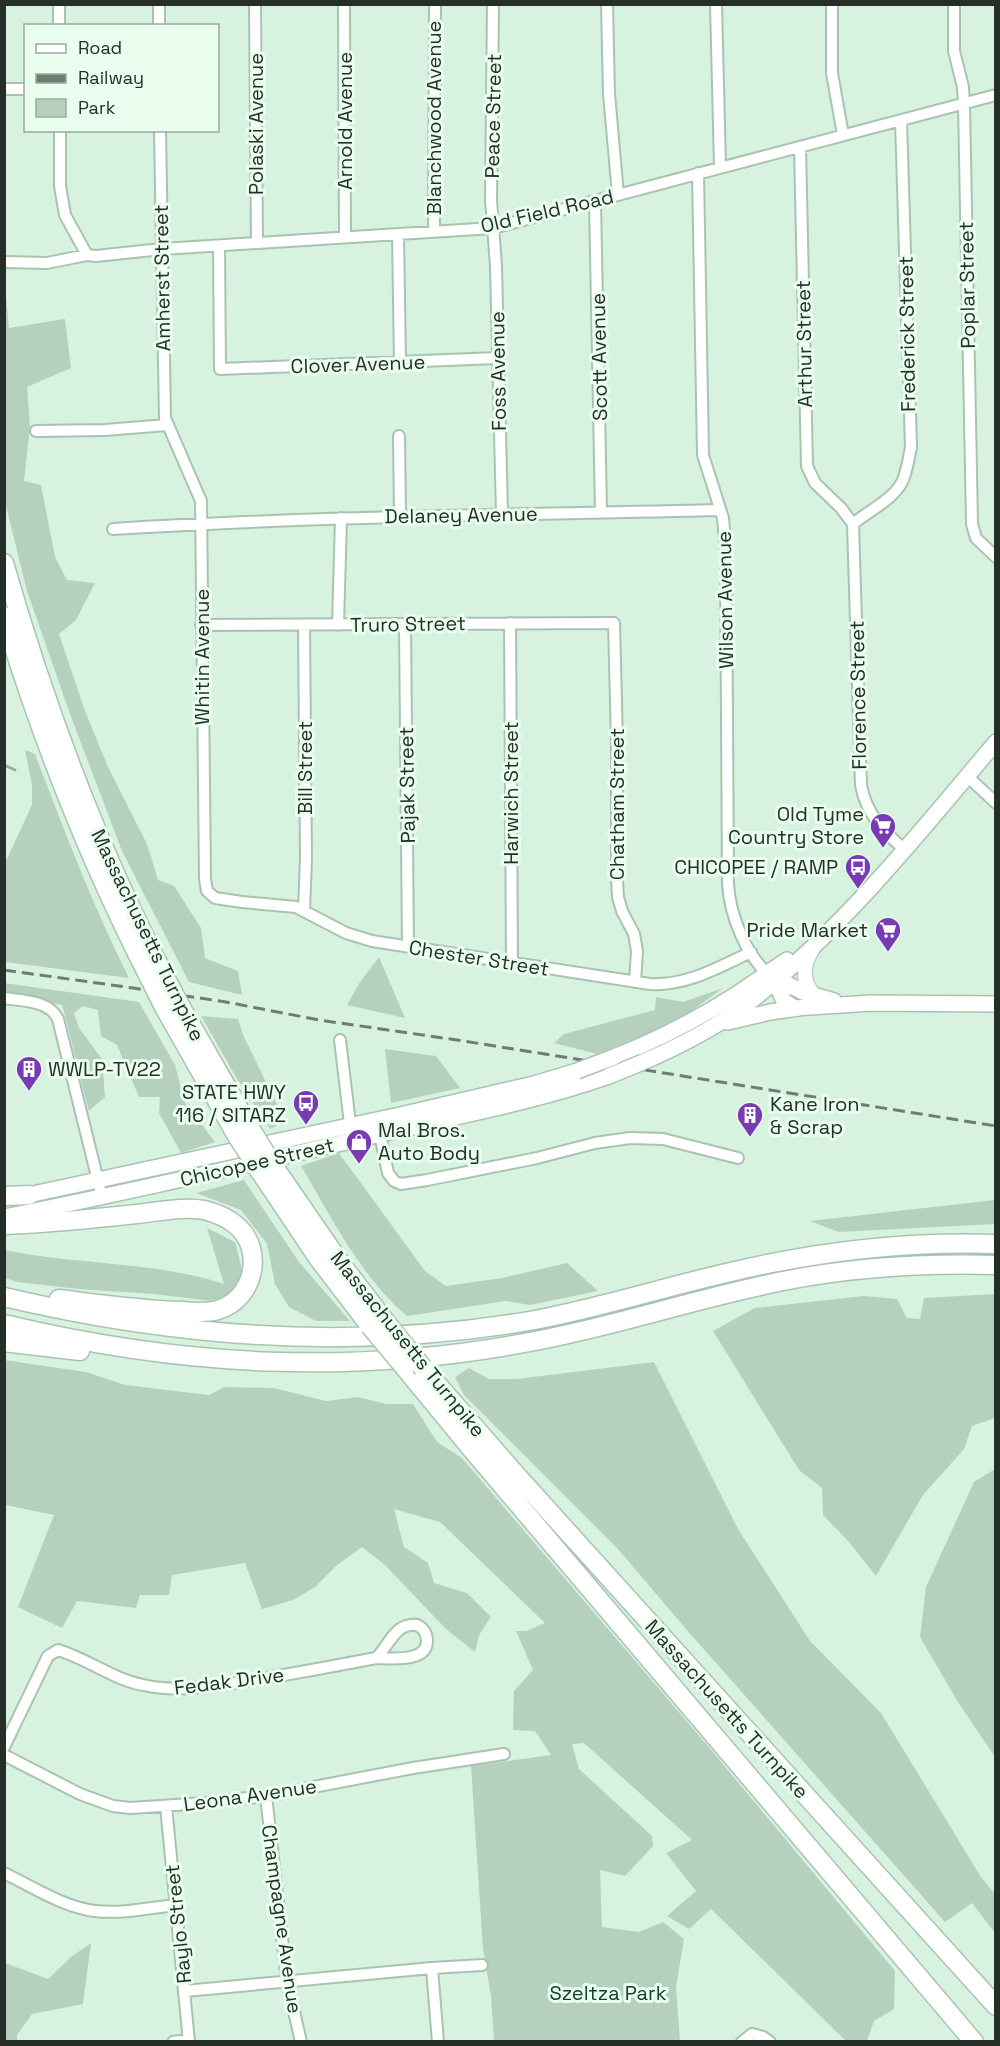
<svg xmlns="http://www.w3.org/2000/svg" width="1000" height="2046" font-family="'Space Grotesk',sans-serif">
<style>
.green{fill:#b6d0be}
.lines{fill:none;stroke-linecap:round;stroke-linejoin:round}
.stream{stroke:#94b19d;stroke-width:3}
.minor-casing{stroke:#aac3b1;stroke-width:14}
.tertiary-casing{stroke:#aac3b1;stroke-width:16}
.secondary-casing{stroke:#aac3b1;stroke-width:18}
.motorway-casing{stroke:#aac3b1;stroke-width:21}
.minor{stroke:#fff;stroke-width:10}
.tertiary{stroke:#fff;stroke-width:14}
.secondary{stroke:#fff;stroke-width:15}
.motorway{stroke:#fff;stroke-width:18}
.rail{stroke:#6c7d71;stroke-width:3;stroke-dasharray:12 6;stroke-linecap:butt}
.secondary-bridge-casing{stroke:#aac3b1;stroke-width:18;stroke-linecap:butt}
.motorway-bridge-casing{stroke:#aac3b1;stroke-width:21;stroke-linecap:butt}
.secondary-bridge{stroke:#fff;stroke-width:15}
.motorway-bridge{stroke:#fff;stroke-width:18}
.labels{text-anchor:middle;stroke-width:6;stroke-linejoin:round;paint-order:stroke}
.street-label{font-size:20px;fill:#252f28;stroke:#e9feef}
.poi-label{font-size:20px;fill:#252f28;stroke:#e9feef;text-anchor:end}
.park-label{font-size:20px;fill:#104227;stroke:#e9feef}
</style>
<rect width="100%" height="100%" fill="#d8f2e0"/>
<path class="green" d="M5,284L9,328L65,319L71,368L27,387L30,427L24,481L41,485L55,557L67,580L95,583L76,620L59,634L85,711L108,767L147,844L158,880L174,886L201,928L205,958L238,971L242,995L189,982L122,851L70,714L27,591L5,502Z
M25,750L35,754C64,830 93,906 129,978L5,962V863L32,805V785Z
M379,957L405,1018L347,1005L360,982Z
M4,983L139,1002L175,1065L185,1103L215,1142L181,1153L159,1113L160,1097H139L117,1045L101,1036L98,1010L83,1006L74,1013L79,1028L102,1059L105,1097L89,1111C79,1076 72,1040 62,1005L5,994Z
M723,988L690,1012L647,1034L597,1054L554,1043L564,1034L655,1010L656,997L683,1002Z
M201,1016L238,1019L243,1035L285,1121L270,1129L236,1077Z
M385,1049L436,1056L460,1088L391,1103Z
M339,1153L425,1271L446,1286L502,1278L567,1263L598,1291L530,1305L506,1301L407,1316C360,1276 332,1218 301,1166Z
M244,1180L299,1262L350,1321H316L289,1307L275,1284L267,1244L241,1210L196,1193Z
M995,1200V1224L839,1232L810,1221Z
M207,1228L235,1242L243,1273L233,1293L212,1301L154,1294L78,1289L17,1282L5,1278L4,1250C77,1265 154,1261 224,1284Z
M995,1294V1418L972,1426L964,1449L923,1495L876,1576L849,1542L823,1515L822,1488L799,1470L713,1331L755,1308L863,1296L897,1299L907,1318L920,1319L924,1298Z
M4,1360L86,1372L125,1385L209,1395L224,1387L274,1388L326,1401L358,1397L386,1404H413L437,1442L462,1458L707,1745L895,1971L894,2009L874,2021L867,2041H846L711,1909L689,1929L667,1916L696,1891L666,1853L692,1840L584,1743L572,1744L579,1769L652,1836L653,1846L625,1876L600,1870L602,1927L639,1932L663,1922L684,1939L676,1987L680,2041H494L491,1996L483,1949L471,1766L551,1755L535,1731L513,1730L514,1691L533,1670L516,1631H526L545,1623L440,1522L394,1509L404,1547L428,1563L434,1583L467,1593L491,1617L479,1635L475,1652L446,1629L385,1565L362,1547L336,1566L315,1587L293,1600L262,1609L245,1563L172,1575L169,1595H140L136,1608L77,1601L62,1628L18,1607L54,1515L5,1505Z
M654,1362L738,1529L810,1641L881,1713L981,1877L995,1894V1933L972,1903L945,1922L686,1629L618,1549L464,1395L455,1377L469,1368L489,1379H517Z
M995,1469V1757L958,1702L920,1637L926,1587L974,1482Z
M91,1943L83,2004L32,2014L17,2035V2041H5V1963L48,1979L71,1957Z"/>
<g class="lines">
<path class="stream" d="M4,765L15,770"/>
<g class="minor-casing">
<path id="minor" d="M59,4V26
M159,4V26
M255,4L257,243
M344,4L345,237
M493,4L491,200L496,266L502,514
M607,4L609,94L618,195
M716,4L720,167
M832,4V73L843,135
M954,4V51L963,87L964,104L972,524L976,538L996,557
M4,89H26
M60,130V186L65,215L87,255
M160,130L165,418L201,501L205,879L207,891L215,898L242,902L296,907L346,933L372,941L650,984C687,986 719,967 751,952
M800,147L807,466L815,483L841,508L853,524
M698,173L703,455L723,518L726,552L728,884C730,916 746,956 771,977
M595,201L601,512
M434,231L435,4
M398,234L400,362
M219,246L220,369L497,358
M4,262L47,263L87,255L96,256L162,249L493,228L996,95
M36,431L105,430L167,425
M399,436L400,516
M853,524C869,510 894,500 903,480C907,470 909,458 911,447L901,120
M853,524L861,785C866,814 884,832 905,850
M113,529C316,516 518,515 720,510
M510,623L512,963
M405,624L408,946
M201,625L614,623L617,742V880L618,897L622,911L634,934L637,951L635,982
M304,625L306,859L304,910
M338,625L341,518
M967,776L996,803
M4,998C22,1001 49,1000 58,1019L102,1197
M340,1040L351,1132
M379,1130L388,1173L394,1181L401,1184L427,1180L537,1158L595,1143L630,1138L663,1139L738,1158
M4,1747L48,1656L58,1650C88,1659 112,1679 143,1685C173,1692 205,1687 235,1683C282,1676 329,1667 376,1658C389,1646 395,1622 417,1625C423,1628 427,1633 427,1641C427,1663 390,1658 376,1658
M4,1755L80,1794L113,1806L130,1808L205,1803L266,1796L413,1768L504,1754
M266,1796L287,1981L301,2042
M166,1806L189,2042
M4,1873C33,1887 63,1907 95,1911C121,1914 149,1908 175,1905
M432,1968L482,1965
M185,1991L432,1968L438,2042
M173,2042L188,2040
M742,2042L752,2034L763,2037L770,2042"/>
</g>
<g class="tertiary-casing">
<path id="tertiary" d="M813,949C802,965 801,984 817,997"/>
</g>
<g class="secondary-casing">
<path id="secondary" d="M775,981L784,1001L795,1008L871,1003L996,1004
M775,981L783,982L803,992L834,1001
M728,1022L770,1012L799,1008
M614,1057C657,1040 698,1019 737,994C754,983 770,971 787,960
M643,1062C680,1046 719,1026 751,1001C846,926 918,834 996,742
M19,1197L400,1115L534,1084L577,1071
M4,1217C130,1192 255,1163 381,1134C457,1116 535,1102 609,1076"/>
</g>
<g class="motorway-casing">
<path id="motorway" d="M4,563C45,706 97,847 166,979
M4,616C42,740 90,862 149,977
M164,1007L237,1136
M182,1009L253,1133
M275,1168L339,1261L388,1325
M261,1173L318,1258L370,1326
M4,1196L29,1195
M4,1225C49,1223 92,1219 136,1214C158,1212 182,1206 204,1210C216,1213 228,1218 237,1226C265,1251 254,1299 218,1310C207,1313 193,1312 182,1311C141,1310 100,1304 59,1299
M4,1297C178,1338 358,1351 535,1320C603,1307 668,1286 735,1271C821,1251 908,1241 996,1244
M4,1324C183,1367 359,1376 540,1340C614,1326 686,1302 760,1286C837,1268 917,1263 996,1265
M4,1342L80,1351
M405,1368L474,1452L974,2042
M423,1368L519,1478L996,2006"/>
</g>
<use href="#minor" class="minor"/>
<use href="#tertiary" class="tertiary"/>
<use href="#secondary" class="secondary"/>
<use href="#motorway" class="motorway"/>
<path class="rail" d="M4,970L133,988L226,1002L319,1020L457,1040L996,1126"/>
<g class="secondary-bridge-casing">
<path id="secondary-bridge" d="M577,1071L614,1057
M609,1076L643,1062"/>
</g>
<g class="motorway-bridge-casing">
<path id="motorway-bridge" d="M149,977L164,1007
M166,979L182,1009
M253,1133L275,1168
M237,1136L261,1173
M388,1325L423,1368
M370,1326L405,1368"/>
</g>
<use href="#secondary-bridge" class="secondary-bridge"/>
<use href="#motorway-bridge" class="motorway-bridge"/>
</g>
<defs>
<g id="supermarket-pin" transform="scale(1.35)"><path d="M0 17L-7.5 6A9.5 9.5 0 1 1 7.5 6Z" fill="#783bb1" stroke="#e9feef"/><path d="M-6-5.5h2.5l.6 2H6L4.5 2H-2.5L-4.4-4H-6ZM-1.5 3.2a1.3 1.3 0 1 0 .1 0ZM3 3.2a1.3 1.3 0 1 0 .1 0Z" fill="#fff"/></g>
<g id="bus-pin" transform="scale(1.35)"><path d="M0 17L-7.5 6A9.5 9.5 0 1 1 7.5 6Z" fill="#783bb1" stroke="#e9feef"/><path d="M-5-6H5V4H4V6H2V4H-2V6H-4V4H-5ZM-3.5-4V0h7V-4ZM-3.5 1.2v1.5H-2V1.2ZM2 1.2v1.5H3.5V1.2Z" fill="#fff"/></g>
<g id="building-pin" transform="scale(1.35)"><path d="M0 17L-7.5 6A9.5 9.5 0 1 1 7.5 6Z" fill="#783bb1" stroke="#e9feef"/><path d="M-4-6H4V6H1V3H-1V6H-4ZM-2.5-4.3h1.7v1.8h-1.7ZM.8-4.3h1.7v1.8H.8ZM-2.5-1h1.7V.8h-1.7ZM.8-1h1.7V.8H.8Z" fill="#fff"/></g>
<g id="shop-pin" transform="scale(1.35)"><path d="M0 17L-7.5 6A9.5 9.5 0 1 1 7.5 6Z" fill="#783bb1" stroke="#e9feef"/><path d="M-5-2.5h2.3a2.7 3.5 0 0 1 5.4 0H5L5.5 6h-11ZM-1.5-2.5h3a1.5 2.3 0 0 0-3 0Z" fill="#fff"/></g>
</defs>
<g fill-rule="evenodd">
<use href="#supermarket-pin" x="883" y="826"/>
<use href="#bus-pin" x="858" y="867"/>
<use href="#supermarket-pin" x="888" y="930"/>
<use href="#building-pin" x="29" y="1069"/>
<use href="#bus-pin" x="306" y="1103"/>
<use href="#building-pin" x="750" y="1115"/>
<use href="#shop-pin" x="359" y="1142"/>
</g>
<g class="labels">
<g class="street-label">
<text transform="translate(493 116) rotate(-89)" y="7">Peace Street</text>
<text transform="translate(434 118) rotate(-90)" y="7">Blanchwood Avenue</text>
<text transform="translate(345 121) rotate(-90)" y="7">Arnold Avenue</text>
<text transform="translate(256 124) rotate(-90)" y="7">Polaski Avenue</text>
<text transform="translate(547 211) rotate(-13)" y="7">Old Field Road</text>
<text transform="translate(162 278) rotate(-91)" y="7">Amherst Street</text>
<text transform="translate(967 285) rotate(-91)" y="7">Poplar Street</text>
<text transform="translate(907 334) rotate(-91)" y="7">Frederick Street</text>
<text transform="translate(804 344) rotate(-91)" y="7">Arthur Street</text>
<text transform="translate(599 357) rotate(-91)" y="7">Scott Avenue</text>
<text transform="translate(358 364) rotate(-2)" y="7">Clover Avenue</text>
<text transform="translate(498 371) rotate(-91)" y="7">Foss Avenue</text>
<text transform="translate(461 515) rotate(-1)" y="7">Delaney Avenue</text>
<text transform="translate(725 600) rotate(-91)" y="7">Wilson Avenue</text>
<text transform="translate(408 624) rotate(-1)" y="7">Truro Street</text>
<text transform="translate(202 657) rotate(-90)" y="7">Whitin Avenue</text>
<text transform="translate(858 695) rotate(-91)" y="7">Florence Street</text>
<text transform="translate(305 768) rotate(-90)" y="7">Bill Street</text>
<text transform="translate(407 785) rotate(-91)" y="7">Pajak Street</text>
<text transform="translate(511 793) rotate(-90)" y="7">Harwich Street</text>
<text transform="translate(617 804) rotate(-90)" y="7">Chatham Street</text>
<text transform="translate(148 935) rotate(64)" y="7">Massachusetts Turnpike</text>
<text transform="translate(479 958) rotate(9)" y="7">Chester Street</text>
<text transform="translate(257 1162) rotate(-13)" y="7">Chicopee Street</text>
<text transform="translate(408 1344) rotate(51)" y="7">Massachusetts Turnpike</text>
<text transform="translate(229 1681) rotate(-7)" y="7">Fedak Drive</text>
<text transform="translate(727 1709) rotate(48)" y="7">Massachusetts Turnpike</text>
<text transform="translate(250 1795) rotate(-8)" y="7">Leona Avenue</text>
<text transform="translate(282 1919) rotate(82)" y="7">Champagne Avenue</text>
<text transform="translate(178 1924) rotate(-96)" y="7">Raylo Street</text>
</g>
<g class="poi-label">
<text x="864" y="821">Old Tyme<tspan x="864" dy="23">Country Store</tspan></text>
<text x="838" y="874">CHICOPEE / RAMP</text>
<text x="868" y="937">Pride Market</text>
<text x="48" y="1076" text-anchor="start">WWLP-TV22</text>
<text x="286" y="1099">STATE HWY<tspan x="286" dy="23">116 / SITARZ</tspan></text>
<text x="770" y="1111" text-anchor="start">Kane Iron<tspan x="770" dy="23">&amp; Scrap</tspan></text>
<text x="378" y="1137" text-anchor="start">Mal Bros.<tspan x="378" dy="23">Auto Body</tspan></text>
</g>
<g class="park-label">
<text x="608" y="2000">Szeltza Park</text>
</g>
</g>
<rect width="1000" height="2046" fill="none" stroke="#252f28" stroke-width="12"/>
<rect x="24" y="24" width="195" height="108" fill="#e9feef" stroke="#9bab9f" stroke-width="1.5"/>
<rect x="36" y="44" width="30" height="9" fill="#ffffff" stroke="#9bab9f" stroke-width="1.5"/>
<text x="78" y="54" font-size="18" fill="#252f28">Road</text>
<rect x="36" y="74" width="30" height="9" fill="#6c7d71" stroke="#9bab9f" stroke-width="1.5"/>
<text x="78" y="84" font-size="18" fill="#252f28">Railway</text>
<rect x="36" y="99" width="30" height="18" fill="#b6d0be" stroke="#9bab9f" stroke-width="1.5"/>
<text x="78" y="114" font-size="18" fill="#252f28">Park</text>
</svg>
